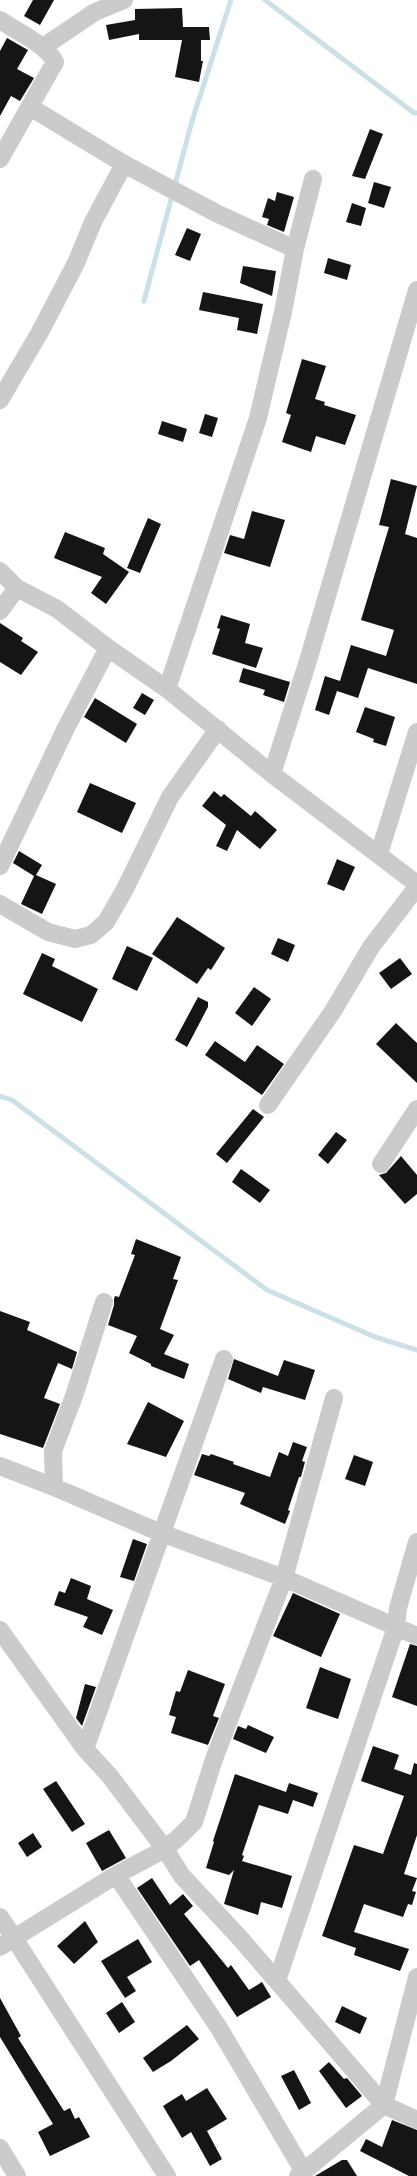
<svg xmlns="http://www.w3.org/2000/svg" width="417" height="2176" font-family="'Source Sans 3',sans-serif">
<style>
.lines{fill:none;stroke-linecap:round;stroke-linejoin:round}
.stream{stroke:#cce0e7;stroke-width:5}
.building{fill:#151515}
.minor{stroke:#cbcbcb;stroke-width:18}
</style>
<rect width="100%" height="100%" fill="#fff"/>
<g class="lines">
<path class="stream" d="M265,0L414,113H417
M144,301L192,121L231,0
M0,1096L12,1100L267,1290L375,1337L417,1350"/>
</g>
<path class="building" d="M33,0H54L40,25L24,16Z
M182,8L183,27H209L210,40H201V61H203L199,82L175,77L182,40H139V34L109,40L106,25L135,20V9Z
M7,38L28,50L17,69L34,78L20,101L11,96L0,116V51Z
M370,129L383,134L365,179L352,176Z
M374,182L391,187L384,208L368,203Z
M277,192L294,197L284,232L267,225L269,219L262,217L268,198L275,201Z
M352,203L366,208L361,226L346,222Z
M187,228L201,234L190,261L175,255Z
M328,258L351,265L347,280L324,273Z
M243,266L276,271L272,296L240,283Z
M203,292L263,304L257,334L237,330L239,318L199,310Z
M302,359L326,366L315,399L325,402L324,405L356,415L345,445L316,436L311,452L282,442L291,415L286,413Z
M205,414L218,418L212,437L199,433Z
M162,421L187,429L183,442L158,434Z
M391,479L417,486L405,534L417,538V684L368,668L358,698L337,691L329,715L315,710L325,676L340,681L351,645L386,656L394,630L361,620L389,527L379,525Z
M252,511L285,520L270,567L224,553L230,535L244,539Z
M148,518L161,524L140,573L127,568Z
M65,532L105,548L103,554L129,572L106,604L91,593L102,577L54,558Z
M221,615L250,624L245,643L263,648L256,668L212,654L220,629L217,628Z
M0,623L23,638L21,641L38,652L21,675L0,662Z
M243,668L290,682L284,702L263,695L265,690L239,682Z
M142,693L154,700L145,715L133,708Z
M95,698L137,724L126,743L84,717Z
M365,707L395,717L386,746L373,742L374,739L356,732Z
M90,783L136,803L122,833L77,812Z
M214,791L221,797L224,794L251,816L255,811L277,830L260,849L237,830L227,851L216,846L226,825L202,806Z
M19,851L42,865L36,875L56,884L42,914L21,904L34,876L13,863Z
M337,859L355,867L344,891L327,884Z
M177,917L225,948L211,970L208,968L197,984L152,954Z
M278,938L295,945L288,962L271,954Z
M127,946L153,958L137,991L112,979Z
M42,953L55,959L52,966L98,989L82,1022L23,994Z
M400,958L412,974L391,989L379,973Z
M254,987L271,999L252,1026L235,1013Z
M198,997L208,1002V1007L187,1047L175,1040Z
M396,1023L417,1043V1083L376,1044Z
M215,1041L245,1062L257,1045L284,1064L262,1095L205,1055Z
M253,1109L264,1117L227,1163L216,1154Z
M336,1132L347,1140L328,1164L318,1155Z
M401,1156L417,1175V1194L405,1204L379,1175L386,1173Z
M241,1169L270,1190L260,1203L232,1182Z
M136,1239L181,1257L173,1279L178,1280L160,1329L174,1335L164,1354L189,1364L184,1379L151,1366V1364L129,1353L137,1336L108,1325L114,1305V1299L115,1296L119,1297L135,1255L131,1254Z
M0,1311L30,1322L27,1330L77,1352L72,1369L58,1363L44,1398L60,1404L43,1448L0,1434Z
M234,1359L278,1376L284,1360L315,1370L305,1400L263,1387L261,1393L228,1379Z
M148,1402L184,1421L166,1457L127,1444Z
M293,1442L307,1447L302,1461L305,1462L301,1477H299L288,1510L290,1511L285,1524L240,1504L245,1493L194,1475L202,1454L209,1456L211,1454L234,1462L233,1464L270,1477L279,1452L288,1456Z
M354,1455L373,1462L365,1486L345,1479Z
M133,1539L147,1544L134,1581L120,1577Z
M71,1578L91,1586L87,1599L113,1610L102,1635L83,1627L88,1617L54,1605L59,1591L65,1593Z
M293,1593L340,1614L321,1657L273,1636Z
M410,1644L417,1646V1706L392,1697Z
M320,1667L351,1679L338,1719L306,1708Z
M188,1670L225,1684L213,1716L219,1718L208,1745L171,1733L176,1717L169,1715L176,1691L180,1692Z
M85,1684L96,1687L82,1726L76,1718Z
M248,1725L274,1737L266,1753L233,1739L238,1726L246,1729Z
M373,1746L399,1755L394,1769L411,1775L414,1763L417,1764V1835L404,1874L417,1878L412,1891L416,1892L412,1905L408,1904L403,1917L364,1904L354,1932L409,1949L400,1971L354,1955L356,1948L322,1936L354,1845L383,1854L404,1796L361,1781Z
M235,1774L286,1792L289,1783L318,1793L313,1807L293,1800L288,1814L259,1805L242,1855L244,1856L242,1861L292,1876L282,1908L261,1902L258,1915L224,1904L234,1870L229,1875L206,1868L214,1842L213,1841Z
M56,1781L85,1824L72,1832L43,1789Z
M109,1830L126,1858L102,1871L86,1843Z
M33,1833L42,1847L27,1857L18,1843Z
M152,1878L170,1905L183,1894L193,1906L184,1914L228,1968L231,1965L249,1990L262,1982L271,1997L237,2017L199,1960L190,1966L137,1888Z
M85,1921L98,1942L74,1964L57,1946Z
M138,1939L152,1962L127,1977L136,1991L125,1998L101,1961Z
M0,1998L21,2036L18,2038L64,2111L70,2108L75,2119L79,2117L90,2137L50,2156L38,2132L53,2124L0,2037Z
M122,2002L135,2022L119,2033L106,2013Z
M342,2006L367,2018L360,2034L335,2022Z
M187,2025L199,2039L171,2061L153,2072L143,2058Z
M329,2062L344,2079L347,2078L362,2096L346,2108L319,2071Z
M294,2070L311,2103L299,2110L281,2076Z
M207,2088L227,2119L207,2131L222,2159L210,2166L191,2132L182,2138L163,2106L182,2094L186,2101Z
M392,2120L417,2130V2176H409L360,2151L366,2139L382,2147Z
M342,2160H347L357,2176H315Z"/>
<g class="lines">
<path class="minor" d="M0,20C16,31 46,44 55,62L0,159
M43,47L95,12L124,0
M30,107L124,164L218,214L295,249
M0,400L40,332L76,263L93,222L124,164
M0,571L17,588L57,609L108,648L167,689L272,774L417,884
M0,611L17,588
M167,689L258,418L283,312L295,249L313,179
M272,774L307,664L417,290
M379,854L417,732
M0,866L66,728L108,648
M0,904L48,932L75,939L91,935L106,922L125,889L170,797L218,729
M268,1105L333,1011L371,947L417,887
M381,1164L417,1109
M0,1466L54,1487L161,1533L284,1578L417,1636
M54,1487L53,1451L74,1396L104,1302
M0,1630L85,1749L109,1775L165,1849L182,1876L239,1937L384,2105L417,2120
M85,1749L224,1359
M116,1875L219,2028L304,2172
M0,1917L14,1938L0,1947
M277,1981L396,1627L398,1608L417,1542
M0,2148L17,2176
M167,2176L14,1938L116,1875L165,1849L179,1837L194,1822L214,1759L284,1578L334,1398
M298,2176L384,2105L417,1977"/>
</g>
</svg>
